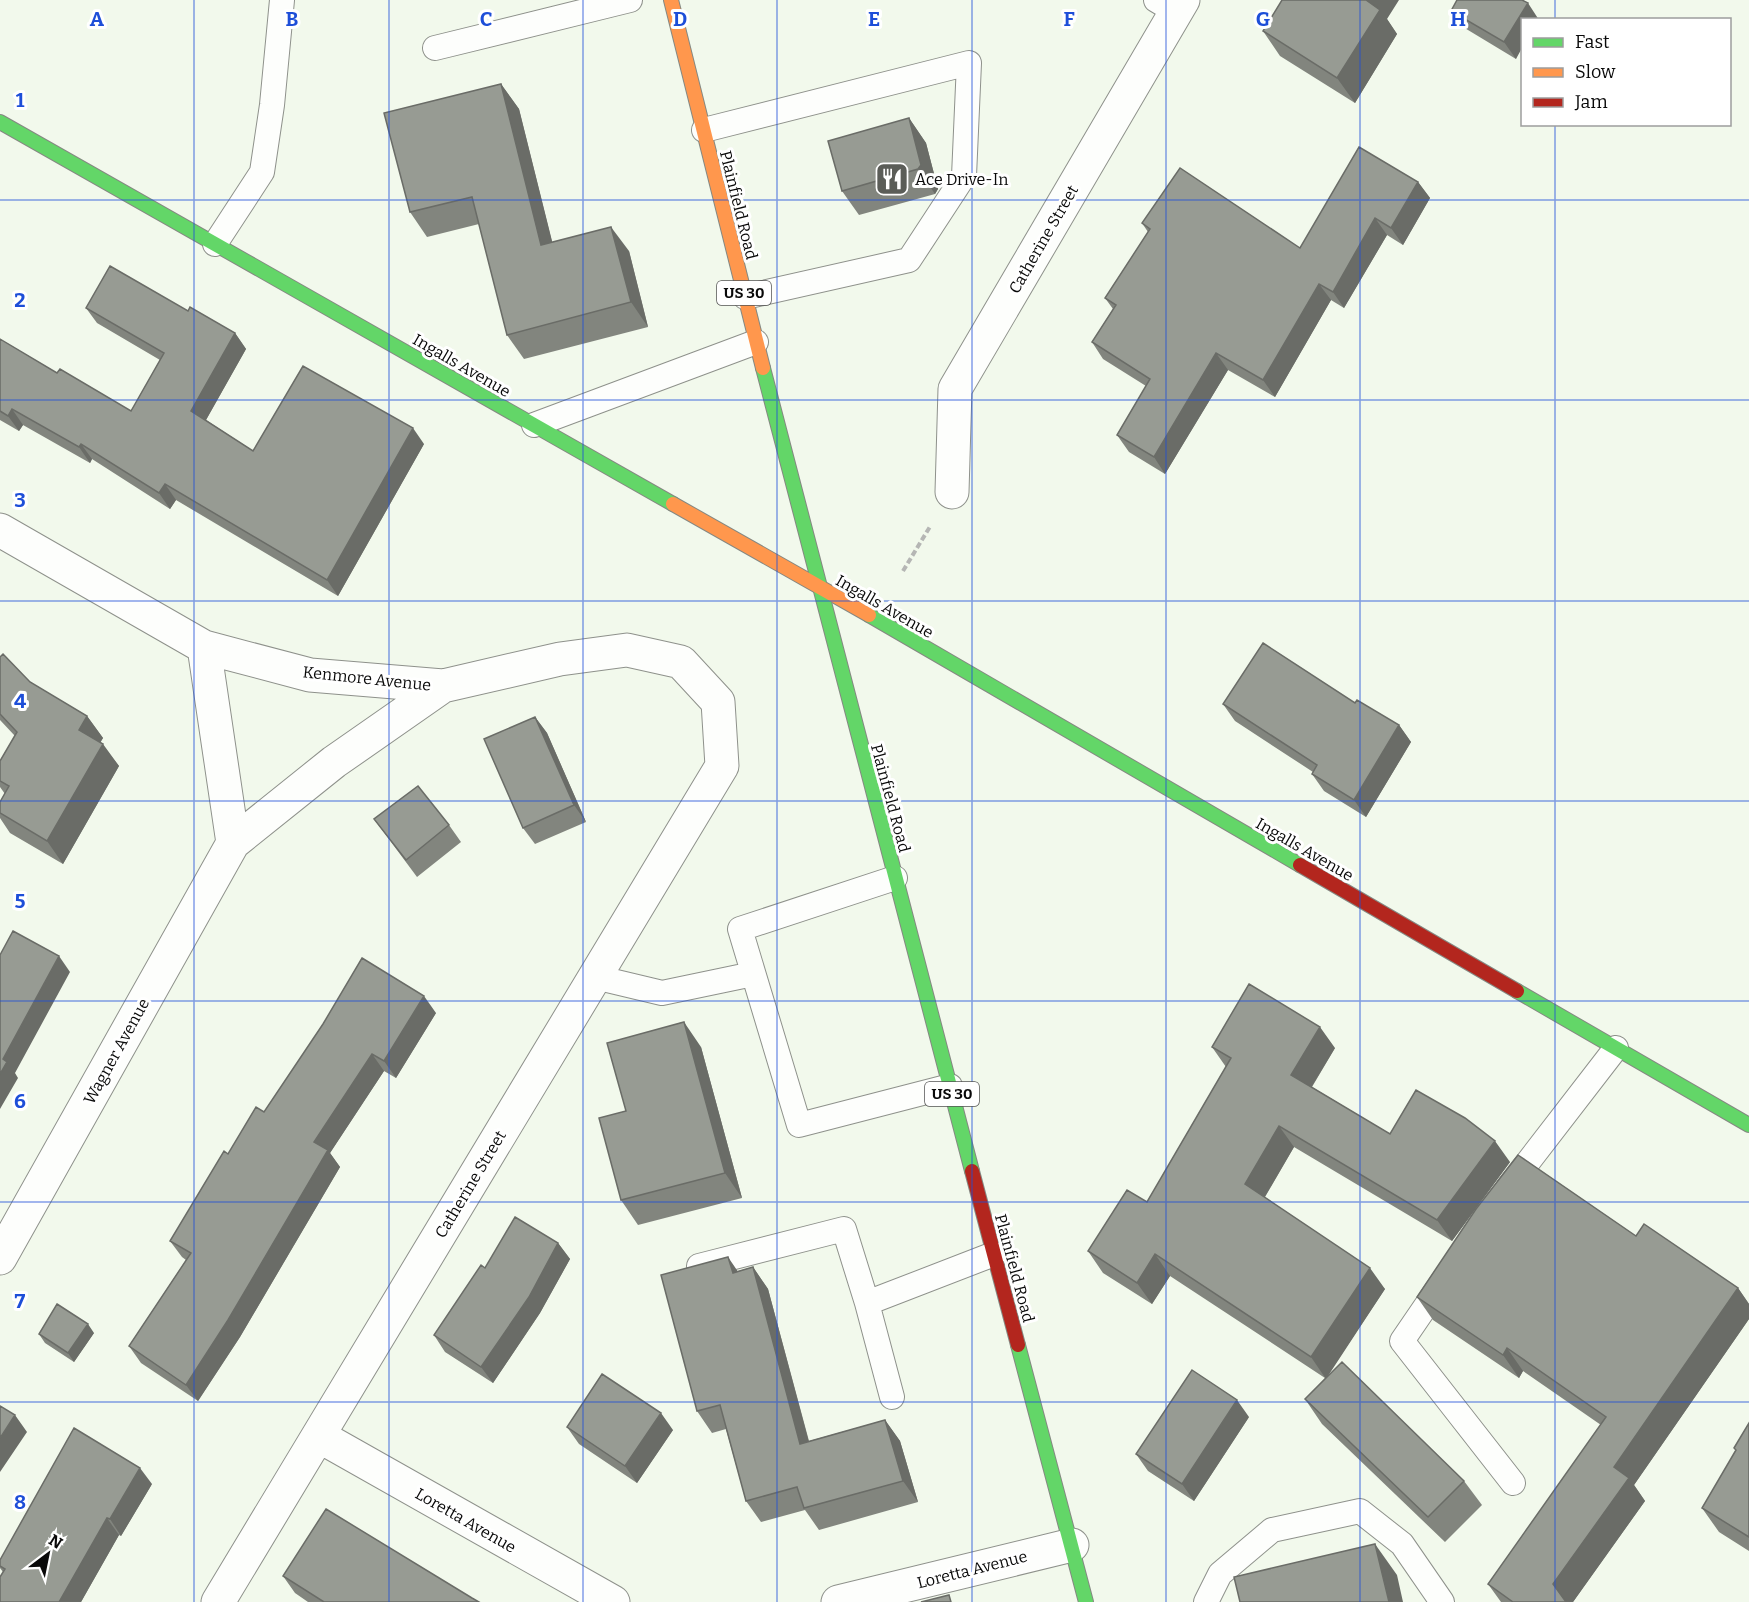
<svg xmlns="http://www.w3.org/2000/svg" width="1749" height="1602" font-family="Bitter,serif">
<style>
.lines{fill:none;stroke-linecap:round;stroke-linejoin:round}
.lane-casing{stroke:#8e918b;stroke-width:26}
.street-casing{stroke:#8e918b;stroke-width:35}
.fast-casing{stroke:#858882;stroke-width:16}
.slow-casing{stroke:#858882;stroke-width:16}
.jam-casing{stroke:#858882;stroke-width:16}
.path{stroke:#b5b6b4;stroke-width:4;stroke-dasharray:6 3;stroke-linecap:butt}
.lane{stroke:#fdfefc;stroke-width:24}
.street{stroke:#fdfefc;stroke-width:33}
.fast{stroke:#63d668;stroke-width:14}
.slow{stroke:#ff974d;stroke-width:14}
.jam{stroke:#b3261e;stroke-width:14}
.wall{fill:#82857e}
.shaded-wall{fill:#6a6c67}
.building{fill:#979b93;stroke:#6a6c67;stroke-width:1.5}
.grid{fill:none;stroke:#1d4ed8;stroke-width:1.5;stroke-opacity:0.55}
.labels{text-anchor:middle;stroke-width:6;stroke-linejoin:round;paint-order:stroke}
.shield{fill:#fff;stroke:#535353;stroke-width:1.5}
.shield-label{font-size:15px;font-weight:bold;fill:#090909}
.poi-label{font-size:16px;fill:#090909;stroke:#fff;text-anchor:start}
.street-label{font-size:16px;fill:#090909;stroke:#fff}
.grid-label{font-size:20px;text-anchor:middle;font-weight:bold;fill:#1d4ed8;stroke:#fff;stroke-width:6;stroke-linejoin:round;paint-order:stroke}
</style>
<rect width="100%" height="100%" fill="#f2f9ec"/>
<g class="lines">
<g class="lane-casing">
<path id="lane" d="M1156,0L1176,12
M435,48L630,0
M704,130L969,63L964,176L909,260L745,297
M215,244L262,172L272,105L282,0
M534,425L756,342
M895,878L740,929L799,1125L950,1086
M595,977L662,993L753,974
M1508,1188L1616,1048
M699,1266L844,1229L867,1303L994,1254
M1443,1281L1402,1341L1513,1483
M867,1303L892,1397
M1206,1602L1220,1574L1272,1530L1360,1511L1402,1544L1442,1602"/>
</g>
<g class="street-casing">
<path id="street" d="M952,492L955,389L1183,0
M0,530L204,647L310,675L443,686L560,659L627,650L681,662L718,702L722,766L218,1602
M233,843L334,762L443,686
M0,1258L233,843L204,647
M319,1436L613,1602
M838,1602L1072,1545"/>
</g>
<g class="fast-casing">
<path id="fast" d="M0,122L673,504
M763,368L972,1171
M869,615L1300,865
M1517,991L1749,1125
M1018,1345L1086,1602"/>
</g>
<g class="slow-casing">
<path id="slow" d="M671,0L763,368
M673,504L869,615"/>
</g>
<g class="jam-casing">
<path id="jam" d="M1300,865L1517,991
M972,1171L1018,1345"/>
</g>
<path class="path" d="M903,571L931,525"/>
<use href="#lane" class="lane"/>
<use href="#street" class="street"/>
<use href="#fast" class="fast"/>
<use href="#slow" class="slow"/>
<use href="#jam" class="jam"/>
</g>
<path class="wall" d="M1523,0L1516,59L1463,27L1451,11Z
M1387,19L1397,34L1355,103L1280,56L1263,31Z
M501,84L519,109L552,242L629,251L648,327L524,359L507,335L479,224L427,237L410,212Z
M909,118L926,143L938,189L935,194L859,215L842,191Z
M1418,182L1430,198L1403,245L1387,235L1344,308L1331,300L1275,397L1228,370L1165,474L1129,452L1117,435L1146,386L1103,359L1092,342L1113,309L1105,298L1148,232L1142,223L1300,248Z
M86,308L188,311L235,333L246,349L206,420L253,451L424,444L338,596L176,500L170,509L92,459L90,463L23,425L19,431L0,420V339L57,373L131,411L160,360L97,323Z
M0,657L30,682L87,716L103,738L100,742L119,766L63,864L10,833L0,818V802L5,794L0,787V761L15,736L0,720Z
M1355,703L1399,725L1411,742L1366,817L1324,791L1312,774L1313,772L1235,721L1223,704Z
M535,717L547,733L586,822L535,844L523,828Z
M374,819L449,825L461,842L417,877Z
M436,1013L396,1078L384,1071L330,1153L340,1167L240,1337L198,1401L141,1363L129,1346L186,1260L182,1257L170,1241L228,1154L264,1112L323,1024Z
M701,1047L742,1198L638,1225L621,1200L626,1111Z
M1212,1047L1335,1048L1312,1087L1390,1134L1510,1162L1452,1241L1294,1147L1265,1197L1385,1289L1327,1376L1464,1481L1482,1505L1445,1542L1322,1424L1305,1399L1325,1378L1170,1276L1152,1304L1103,1273L1088,1251L1147,1202L1226,1067Z
M1636,1236L1738,1288L1749,1304V1319L1634,1485L1645,1501L1573,1602H1501L1488,1584L1601,1425L1523,1371L1519,1378L1433,1320L1417,1297Z
M558,1243L570,1259L540,1313L493,1383L445,1352L434,1335L485,1268Z
M753,1267L768,1289L809,1441L885,1420L900,1441L918,1502L819,1530L805,1510L761,1522L746,1501L726,1429L712,1433L697,1411L738,1271Z
M94,1333L74,1362L45,1343L39,1334Z
M1249,1417L1194,1501L1148,1471L1136,1454Z
M1749,1423V1551L1719,1532L1702,1508L1736,1451L1734,1448Z
M567,1427L673,1430L637,1483L579,1444Z
M152,1484L121,1536L119,1535L81,1602H0L3,1572L0,1568V1560Z
M283,1576L479,1602H308L295,1593Z"/>
<path class="shaded-wall" d="M1366,0H1399L1387,19L1397,34L1355,103L1337,78Z
M1528,3L1539,20H1522V48L1516,59L1504,42Z
M501,84L519,109L559,269L541,245Z
M909,118L926,143L938,189L935,194L918,169Z
M1418,182L1430,198L1403,245L1391,228Z
M1375,218L1387,235L1344,308L1333,292Z
M611,227L629,251L648,327L631,302Z
M1319,284L1331,300L1275,397L1263,380Z
M235,333L246,349L202,427L191,411Z
M1216,353L1228,370L1165,474L1154,457Z
M12,409L23,425L19,431L8,416Z
M413,428L424,444L338,596L327,580Z
M81,444L92,459L90,463L79,447Z
M165,484L176,500L170,509L159,493Z
M87,716L103,738L95,752L79,730Z
M535,717L547,733L586,822L574,805Z
M1399,725L1411,742L1366,817L1354,800Z
M103,744L119,766L63,864L47,841Z
M59,956L70,972L15,1073L18,1078L0,1109V1074L3,1059Z
M424,996L436,1013L396,1078L384,1061Z
M684,1022L701,1047L742,1198L725,1173Z
M1320,1027L1335,1048L1306,1096L1291,1075Z
M372,1054L384,1071L330,1153L340,1167L240,1337L198,1401L186,1385L314,1142Z
M1279,1126L1294,1147L1260,1205L1245,1184Z
M1495,1141L1510,1162L1452,1241L1437,1220Z
M558,1243L570,1259L540,1313L493,1383L481,1367Z
M1155,1254L1170,1276L1152,1304L1137,1283Z
M728,1257L743,1279L733,1273Z
M753,1267L768,1289L815,1465L800,1444Z
M1370,1268L1385,1289L1326,1379L1311,1357Z
M1738,1288L1749,1304V1319L1634,1485L1645,1501L1573,1602H1566L1553,1584L1614,1467Z
M88,1324L94,1333L74,1362L68,1353Z
M1507,1348L1523,1371L1519,1378L1503,1355Z
M1237,1400L1249,1417L1194,1501L1182,1484Z
M661,1413L673,1430L637,1483L625,1466Z
M15,1415L27,1432L0,1472V1438Z
M885,1420L900,1441L918,1502L903,1481Z
M140,1468L152,1484L121,1536L110,1519Z
M107,1518L119,1535L81,1602H59Z
M1375,1544L1397,1575L1403,1602H1389Z"/>
<path class="building" d="M1282,0H1366L1380,10L1337,78L1263,31Z
M1457,0H1522L1528,3L1504,42L1451,11Z
M501,84L541,245L611,227L631,302L507,335L472,197L410,212L384,113Z
M909,118L921,165L918,169L842,191L828,141Z
M1359,147L1418,182L1391,228L1375,218L1333,292L1319,284L1263,380L1216,353L1154,457L1117,435L1150,379L1092,342L1116,305L1105,298L1150,229L1142,223L1180,168L1300,248Z
M110,266L188,311L190,307L235,333L191,411L253,451L303,366L413,428L327,580L165,484L159,493L81,444L79,447L12,409L8,416L0,411V339L57,373L60,369L131,411L164,353L86,308Z
M1263,643L1355,703L1357,700L1399,725L1354,800L1312,774L1317,765L1223,704Z
M3,654L30,682L87,716L79,730L103,744L47,841L0,813V802L9,786L0,781V761L17,732L0,714V657Z
M535,717L574,805L523,828L484,739Z
M418,786L449,825L406,860L374,819Z
M13,931L59,956L3,1059L7,1062L0,1074V955Z
M362,958L424,996L384,1061L372,1054L314,1142L328,1150L228,1320L186,1385L129,1346L191,1253L170,1241L224,1151L228,1154L256,1107L264,1112L323,1024Z
M1249,984L1320,1027L1291,1075L1390,1134L1416,1090L1465,1118L1495,1141L1437,1220L1279,1126L1245,1184L1370,1268L1311,1357L1155,1254L1137,1283L1088,1251L1127,1190L1147,1202L1231,1058L1212,1047Z
M684,1022L725,1173L621,1200L599,1118L626,1111L607,1043Z
M1518,1155L1636,1236L1644,1224L1738,1288L1614,1467L1629,1478L1553,1584L1566,1602H1513L1488,1584L1606,1417L1507,1348L1503,1355L1417,1297L1476,1209Z
M515,1217L558,1243L529,1297L481,1367L434,1335L481,1265L485,1268Z
M728,1257L733,1273L753,1267L800,1444L885,1420L903,1481L804,1508L797,1487L746,1501L720,1405L697,1411L661,1275Z
M57,1304L88,1324L68,1353L39,1334Z
M1342,1362L1464,1481L1428,1517L1305,1399Z
M1192,1370L1237,1400L1182,1484L1136,1454Z
M602,1374L661,1413L625,1466L567,1427Z
M0,1406L15,1415L0,1438Z
M1749,1423V1537L1702,1508L1736,1450L1734,1448Z
M74,1428L140,1468L110,1519L107,1518L59,1602H0V1577L5,1569L0,1566V1560Z
M326,1509L472,1598L479,1602H324L283,1576Z
M1375,1544L1389,1602H1240L1234,1577Z
M949,1595L951,1602H921Z"/>
<path class="grid" d="M194,0V1602M389,0V1602M583,0V1602M777,0V1602M972,0V1602M1166,0V1602M1360,0V1602M1555,0V20M1555,124V1602M0,200H1749M0,400H1749M0,601H1749M0,801H1749M0,1001H1749M0,1202H1749M0,1402H1749"/>
<defs>
<g id="restaurant-square" transform="scale(1.725)"><rect x="-9" y="-9" width="18" height="18" rx="4" fill="#5b5d58" stroke="#fff"/><path d="M-5-6h1v4h1v-4h1v4h1v-4h1v5L-1.5 .5V6h-2V.5L-5-1ZM5-6V6H3V1.5H1.5Q1.5-4 5-6Z" fill="#fff"/></g>
</defs>
<g fill-rule="evenodd">
<use href="#restaurant-square" x="892" y="179"/>
</g>
<g class="labels">
<g class="shield">
<rect x="717" y="281" width="54" height="24" rx="4.5"/>
<rect x="925" y="1082" width="54" height="24" rx="4.5"/>
</g>
<g class="shield-label">
<text x="744" y="298">US 30</text>
<text x="952" y="1099">US 30</text>
</g>
<g class="poi-label">
<text x="915" y="185">Ace Drive-In</text>
</g>
<g class="street-label">
<text transform="translate(739 205) rotate(76)" y="6">Plainfield Road</text>
<text transform="translate(1043 239) rotate(-60)" y="6">Catherine Street</text>
<text transform="translate(462 365) rotate(30)" y="6">Ingalls Avenue</text>
<text transform="translate(885 606) rotate(30)" y="6">Ingalls Avenue</text>
<text transform="translate(367 678) rotate(6)" y="6">Kenmore Avenue</text>
<text transform="translate(891 798) rotate(75)" y="6">Plainfield Road</text>
<text transform="translate(1305 849) rotate(30)" y="6">Ingalls Avenue</text>
<text transform="translate(116 1051) rotate(-61)" y="6">Wagner Avenue</text>
<text transform="translate(470 1184) rotate(-59)" y="6">Catherine Street</text>
<text transform="translate(1015 1268) rotate(75)" y="6">Plainfield Road</text>
<text transform="translate(466 1520) rotate(30)" y="6">Loretta Avenue</text>
<text transform="translate(972 1569) rotate(-14)" y="6">Loretta Avenue</text>
</g>
</g>
<g class="grid-label">
<text x="97" y="26">A</text>
<text x="292" y="26">B</text>
<text x="486" y="26">C</text>
<text x="680" y="26">D</text>
<text x="874" y="26">E</text>
<text x="1069" y="26">F</text>
<text x="1263" y="26">G</text>
<text x="1458" y="26">H</text>
<text x="20" y="107">1</text>
<text x="20" y="307">2</text>
<text x="20" y="507">3</text>
<text x="20" y="708">4</text>
<text x="20" y="908">5</text>
<text x="20" y="1108">6</text>
<text x="20" y="1308">7</text>
<text x="20" y="1509">8</text>
</g>
<rect x="1521" y="18" width="210" height="108" fill="#ffffff" stroke="#9d9d9d" stroke-width="1.5"/>
<rect x="1533" y="38" width="30" height="9" fill="#63d668" stroke="#9d9d9d" stroke-width="1.5"/>
<text x="1575" y="48" font-size="18" fill="#090909">Fast</text>
<rect x="1533" y="68" width="30" height="9" fill="#ff974d" stroke="#9d9d9d" stroke-width="1.5"/>
<text x="1575" y="78" font-size="18" fill="#090909">Slow</text>
<rect x="1533" y="98" width="30" height="9" fill="#b3261e" stroke="#9d9d9d" stroke-width="1.5"/>
<text x="1575" y="108" font-size="18" fill="#090909">Jam</text>
<g transform="translate(48 1554) rotate(32)" stroke="#ffffff" stroke-width="4.5" paint-order="stroke">
<path d="M0-4.5L10 22L0 15L-10 22Z" fill="#090909"/>
<text y="-9" font-size="16" font-weight="bold" text-anchor="middle" fill="#090909">N</text>
</g>
</svg>
